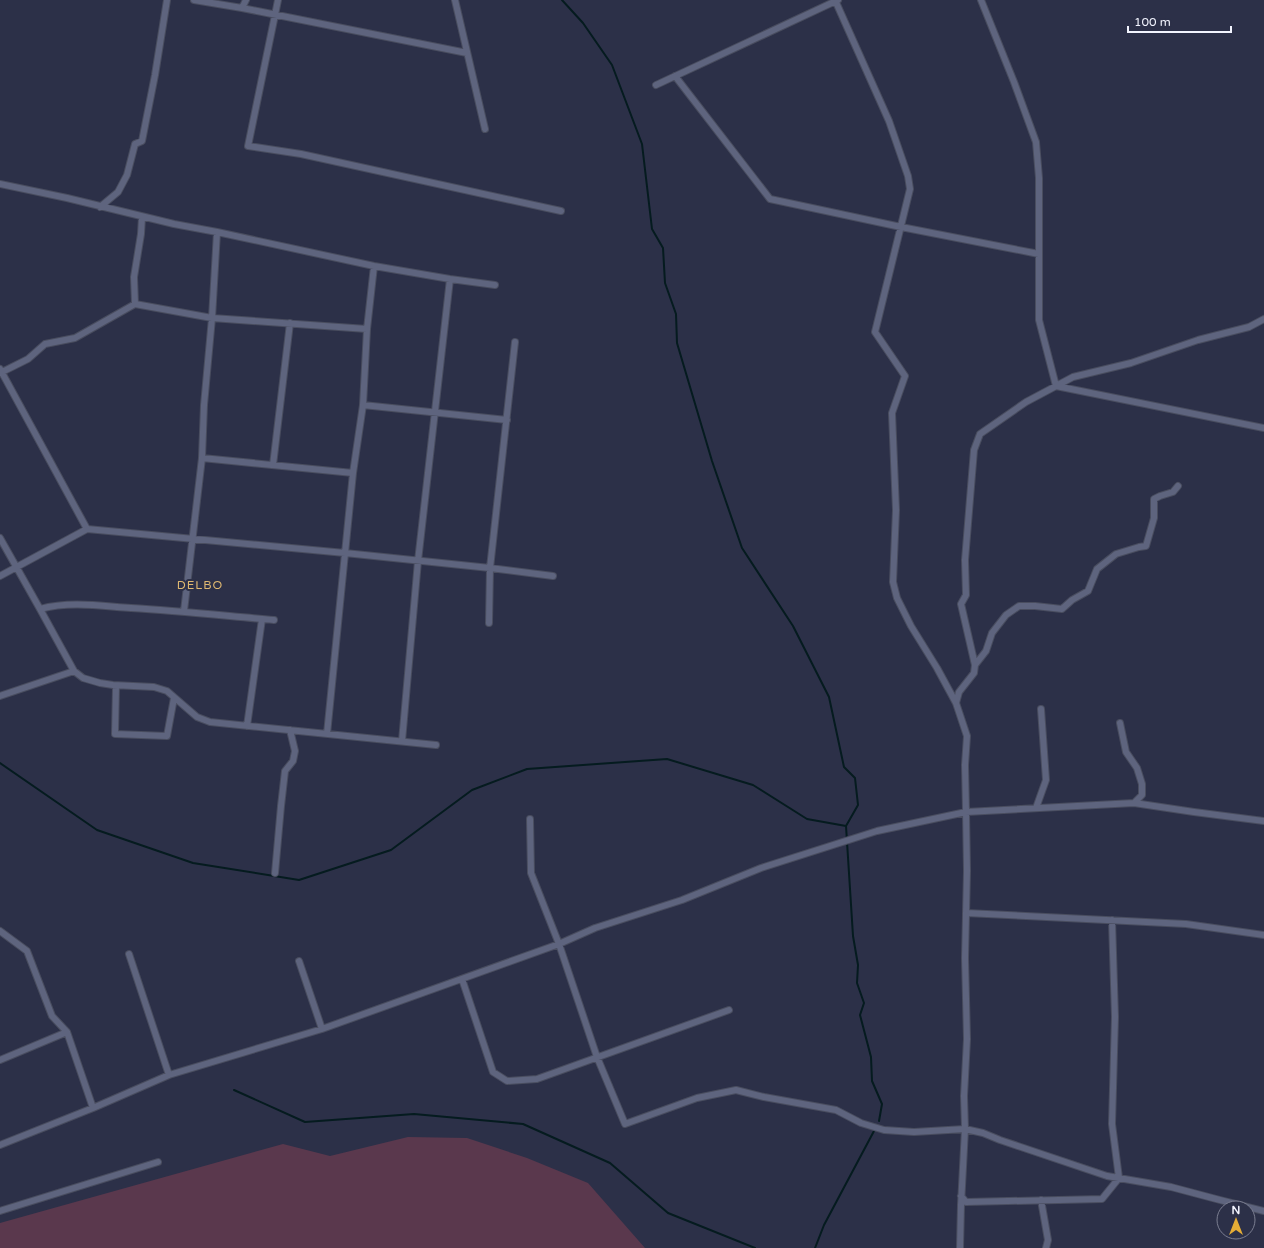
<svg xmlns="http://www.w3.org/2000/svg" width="1264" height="1248" font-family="'Varela Round',sans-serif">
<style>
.green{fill:#5a384d}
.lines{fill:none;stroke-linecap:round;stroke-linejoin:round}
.stream{stroke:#051b1f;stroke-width:2}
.street-casing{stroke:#494d5f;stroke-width:8}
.street{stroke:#5e647e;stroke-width:6}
.labels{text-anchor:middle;stroke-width:4;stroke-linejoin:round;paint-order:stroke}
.quarter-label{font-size:12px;letter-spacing:1px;fill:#dfb871;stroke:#2c3048}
</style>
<rect width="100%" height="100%" fill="#2c3048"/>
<path class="green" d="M408,1137L467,1138L527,1158L588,1183L645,1248H0V1223L283,1144L330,1156Z"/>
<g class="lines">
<path class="stream" d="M562,0L583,23L612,65L642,144L652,229L663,248L665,283L676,314L677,343L712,461L742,548L793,626L829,697L844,767L855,778L858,805L846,826L853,936L858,965L857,983L864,1003L860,1015L871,1057L872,1081L882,1104L879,1121
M0,763L97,830L193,863L299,880L391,850L472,790L527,769L667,759L753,785L807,819L846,826
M234,1090L305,1122L414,1114L523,1124L610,1163L668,1213L755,1248
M815,1248L824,1225L874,1131"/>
<g class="street-casing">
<path id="street" d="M194,0L242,8L246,0
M278,0L275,15L248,146L301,154L561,211
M455,0L485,129
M835,0L889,121L908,176L910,189L875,332L905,376L892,413L896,510L893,582L897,598L911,626L937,668L956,703
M981,0L1014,82L1036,142L1039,178V320L1056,386L1264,428
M242,8L467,53
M675,76L770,199L901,227L1039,254
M656,85L838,0
M0,184L67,198L174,224L217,232L374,266L450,279L495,285
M100,207L118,192L127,175L135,144L142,141L155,75L167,0
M135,304L212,318L367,329
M0,369L87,529
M0,373L28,359L45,344L75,338L135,304L134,277L141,234L142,217
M363,405L507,420
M202,458L353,473
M273,465L290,323
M0,538L40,609L74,671L83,678L100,683L113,685L154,687L167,691L197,717L210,722L436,745
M0,576L87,529L345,553L490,568L553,576
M40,609C70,601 101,606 131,608C179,611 227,616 274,620
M184,611L202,458L204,405L212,318L217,232
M489,623L490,568L515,342
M975,665L986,651L992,633L1006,615L1019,606H1035L1062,609L1072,600L1088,591L1097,569L1116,554L1139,547L1146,546L1154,518V499L1160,496L1173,492L1178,486
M116,686L115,734L167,736L174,698
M0,696L74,671
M1120,723L1126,752L1137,768L1142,784V795L1134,803
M247,726L262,619
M327,734L353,473L363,405L367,329L374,266
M402,741L418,561L450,279
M1036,808L1046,780L1041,709
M530,819L531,873L559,944L597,1057L625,1124L697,1098L736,1090L764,1097L836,1110L861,1123L884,1130L914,1132L965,1129L983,1133L1000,1140L1107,1176L1171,1187L1220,1200L1264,1211
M275,873L281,806L285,771L293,761L295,751L290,730
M966,913L1186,924L1264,935
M0,931L27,951L52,1016L67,1032L93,1108
M129,954L169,1075
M299,961L322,1029
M462,979L493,1072L507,1081L537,1079L729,1010
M0,1060L67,1032
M0,1145L93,1108L169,1075L322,1029L559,944L595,928L682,900L761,868L877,831L966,812L965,765L967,736L956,703L959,692L974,673L975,665L961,604L966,595L965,560L974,450L980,434L1026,402L1073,377L1131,363L1198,340L1249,327L1264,319
M961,1196L966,1202L1102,1199L1119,1178L1112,1124L1115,1017L1112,920
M1041,1200L1048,1240L1046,1248
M0,1211L158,1162
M960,1248L961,1205L965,1129L964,1096L967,1039L965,958L967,871L966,812L1134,803L1194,812L1264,821"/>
</g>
<use href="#street" class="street"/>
</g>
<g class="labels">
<g class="quarter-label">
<text x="200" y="589">DELBO</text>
</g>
</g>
<g transform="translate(1236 1220)"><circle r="19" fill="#2c3048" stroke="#7b7e91"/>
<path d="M0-3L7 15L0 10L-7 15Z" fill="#e5ad36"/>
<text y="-6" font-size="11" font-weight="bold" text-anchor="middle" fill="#f2f4fe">N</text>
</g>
<path d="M1128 26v6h103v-6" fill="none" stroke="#f2f4fe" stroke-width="2"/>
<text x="1134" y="26" font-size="12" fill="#f2f4fe" stroke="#2c3048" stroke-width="3" paint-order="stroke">100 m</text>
</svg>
